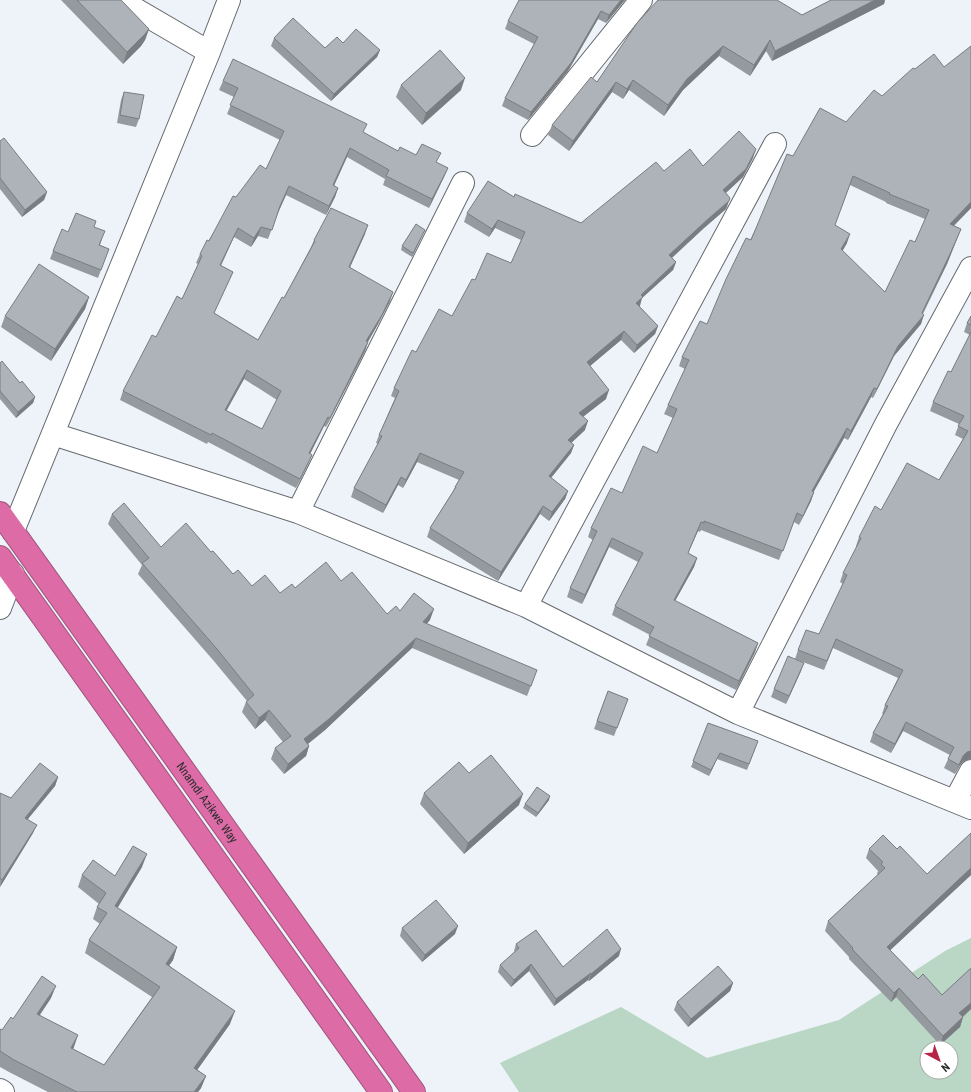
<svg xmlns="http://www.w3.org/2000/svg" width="971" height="1092" font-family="'Roboto Condensed',sans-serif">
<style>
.green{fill:#b9d7c4;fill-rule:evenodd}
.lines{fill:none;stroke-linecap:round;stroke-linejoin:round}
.minor-casing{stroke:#656a6f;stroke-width:24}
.highway-casing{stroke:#9e557c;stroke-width:24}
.minor{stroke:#fff;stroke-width:22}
.highway{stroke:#dc6ba6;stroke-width:22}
.wall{fill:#959a9e;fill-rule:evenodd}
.shaded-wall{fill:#797d81}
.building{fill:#adb3b8;stroke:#797d81;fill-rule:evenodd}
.labels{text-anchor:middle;stroke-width:3;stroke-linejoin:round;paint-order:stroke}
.street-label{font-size:12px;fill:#2a2d2e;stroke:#fff}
</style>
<rect width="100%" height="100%" fill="#edf3f8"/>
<path class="green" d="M971,938V1092H519L500,1063L621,1007L707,1058L839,1020L945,951ZM927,1048H951V1072H927Z"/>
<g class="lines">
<g class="minor-casing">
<path id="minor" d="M125,0L130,6L209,52
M532,135L641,0
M53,434L298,512L526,606L738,713L971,808
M298,512L463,183
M13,531L209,52L229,0
M526,606L775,144
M0,608L13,574
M738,713L886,424L971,268
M955,801L971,771
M0,1090L3,1092"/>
</g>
<g class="highway-casing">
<g id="highway">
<path id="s1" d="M0,513L414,1092"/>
<path d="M0,557L381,1092"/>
</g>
</g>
<use href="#minor" class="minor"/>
<use href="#highway" class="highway"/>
</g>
<path class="wall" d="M61,0H121L149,29L145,40L141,46L123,64Z
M625,0L606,23L598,19L568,71L528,120L502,106L505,98L534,44L505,29L508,21Z
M831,0H885L884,4L772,61L766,51L750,76L719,56L683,90L664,116L629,90L623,99L612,92L569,151L548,135L552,125L597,82L802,15Z
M274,38L325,48L343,43L380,50L377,57L331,101L271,46Z
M223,81L364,133L398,151L416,155L437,163L448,168L444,177L429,208L383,185L385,179L347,157L334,186L338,188L335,197L326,215L286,195L278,213L268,239L258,236L251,247L234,237L221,266L233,272L229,281L214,313L258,340L284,298L311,247L314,240L365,234L350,267L390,301L378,324L368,342L365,351L326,427L324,426L310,454L308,464L296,488L208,442L207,444L120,400L123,391L156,337L182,299L198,264L196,263L200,254L236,197L266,169L280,140L227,114L234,97L219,90ZM244,379L277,400L262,429L226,410Z
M401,85L461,90L422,125L396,97Z
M124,92L139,119L136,127L117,123L121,100Z
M0,141L47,192L44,200L22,217L0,189Z
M793,156L971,208L954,226L961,229L947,264L923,314L921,324L894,356L873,398L871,397L848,440L844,438L814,491L811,501L799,525L794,522L779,560L701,530L700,532L698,531L688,553L697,558L694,567L675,601L758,643L755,652L736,690L646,645L650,635L612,615L615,606L638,562L609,547L582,604L567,597L570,588L593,540L588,537L591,528L657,453L673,418L664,414L668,405L685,369L679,366L682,357L707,324ZM850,185L886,202V203L925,219L915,242L885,292L842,251L847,243L835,225Z
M753,158L743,177L726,193L730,198L726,209L704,228L672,258L676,262L673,270L642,298L639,306L658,326L655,334L634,353L621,340L590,366L606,399L583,417L585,430L571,443L574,445L571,453L551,478L568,491L565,499L549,521L540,514L498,581L427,537L430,528L452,493L455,487L459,480L417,462L403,488L398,485L383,513L351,497L354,488L378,444L376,443L379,435L395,398L391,396L394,388L416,352L452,316L475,280L511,263L521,240L495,228L489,237L464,222L467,213L514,197L581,223L664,171L703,166Z
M94,227L102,239L100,245L109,249L98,278L50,259L53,251L68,232Z
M425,230L412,257L401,250L402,246Z
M89,297L85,309L51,361L1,327L5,316Z
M971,316V759L964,761L960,765L955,774L944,768L950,755L903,731L891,753L870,742L873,733L883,714H882L885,705L898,678L833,648L824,670L795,659L798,650L819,634L843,584L840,582L843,573L857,547L856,546L859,537L881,510L939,480L963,439L955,435L959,424L930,411L933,402L951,372L970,335L964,332L967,323Z
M0,363L35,397L33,403L16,418L0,399Z
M112,514L161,547L211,552L233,574L252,586L280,593L295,588L341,581L387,614L400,611L430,620L426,624L533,681L527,696L412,648L325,730L308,744L309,746L306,756L284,774L271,759L275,748L283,742L265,720L255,729L242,712L246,702L247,701L213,660L138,574L142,565L108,524Z
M801,671L786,704L771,697L774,689Z
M608,691L628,699L614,736L594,729Z
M708,723L758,741L747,770L717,759L709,776L691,767Z
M469,773L519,805L464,854L420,804L424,793Z
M58,777L55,786L28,819L33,833L0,887V793L11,798Z
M549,800L536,817L523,808L525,804Z
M971,833V875L890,950L918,979L942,995L971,968V1009L963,1017L960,1027L940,1045L896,997L891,1002L849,959V957L825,931L828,921L878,875L877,874L878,871L866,858L869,849H897L927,874Z
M142,867L117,908L177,947L173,960L169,965L230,1024L197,1070L206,1076L201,1088L198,1092H48L9,1072L0,1067V1029L2,1030L13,1019L51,998L40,1015L74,1047L73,1049L104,1065L152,997L85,953L89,940L100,924L93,919L97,907L99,904L78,887L82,875L115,876Z
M402,928L455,934L422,962L400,936Z
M516,944L563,967L619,956L589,981L588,980L554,1006L529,971L511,987L498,972L500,965L515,952L514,951Z
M733,983L730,991L688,1027L674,1010L677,1002Z"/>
<path class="shaded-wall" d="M621,0H625L606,23L609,15Z
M875,0H885L884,4L772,61L775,51Z
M601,11L598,19L568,71L528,120L531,112Z
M149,29L145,40L141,46L123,64L127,52Z
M770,40L766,51L750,76L754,65Z
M723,46L719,56L683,90L664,116L668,105L687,79Z
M380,50L377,57L331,101L334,94Z
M465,78L461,90L422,125L426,113Z
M633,80L629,90L623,99L627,89Z
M616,82L612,92L569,151L573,141Z
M350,148L347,157L330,194L333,185Z
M756,149L753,158L743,177L720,198L723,190Z
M448,168L444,177L429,208L432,199Z
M289,186L286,195L277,215L280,206Z
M338,188L335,197L326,215L329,206Z
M47,192L44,200L22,217L25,210Z
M730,198L726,209L704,228L666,263L669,255Z
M971,202V208L946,233L950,224Z
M498,220L495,228L489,237L492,229Z
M368,225L365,234L346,276L349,267Z
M261,227L258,236L251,247L254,238Z
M238,228L234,237L216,274L220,265Z
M961,229L947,264L918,322L922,313Z
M425,230L423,234L412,257L413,253Z
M850,234L847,243L838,259L841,249Z
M676,262L673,270L642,298L640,306L633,311L636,303L641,295Z
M393,292L390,301L378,324L363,350L366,341Z
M89,297L85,309L51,361L55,349Z
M924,315L921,324L894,356L873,398L877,389L898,346Z
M658,326L655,334L634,353L637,345Z
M624,331L621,340L584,371L587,362Z
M368,342L365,351L326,427L330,418Z
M247,370L244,379L222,419L225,410Z
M874,388L871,397L848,440L851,431Z
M609,390L606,399L576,422L579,413Z
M35,397L33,403L16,418L18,412Z
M328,417L324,426L306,462L309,453Z
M588,421L585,430L565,449L568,440Z
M847,428L844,438L809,500L812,491Z
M574,445L571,453L546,484L549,476Z
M420,453L417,462L403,488L406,480Z
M312,455L308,464L296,488L300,479Z
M401,477L398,485L383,513L386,505Z
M568,491L565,499L549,521L552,512Z
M814,492L811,501L799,525L803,516Z
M543,506L540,514L498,581L501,572Z
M701,522L698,531L684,562L688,553Z
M612,538L609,547L582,604L585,595Z
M697,558L694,567L670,610L674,600Z
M434,609L430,620L419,633L423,622Z
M416,638L412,648L325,730L300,750L304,739Z
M758,643L755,652L736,690L739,681Z
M804,663L801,671L786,704L789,696Z
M269,710L265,720L255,729L259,718Z
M906,722L903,731L891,753L895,744Z
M309,746L306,756L284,774L288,764Z
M971,751V759L964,761L960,765L955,774L963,756L967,752Z
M720,753L717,759L709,776L711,770Z
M58,777L55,786L22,826L25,818Z
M523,794L519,805L464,854L468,843Z
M550,796L549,800L536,817L538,813Z
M37,825L33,833L0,887L2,880Z
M147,854L142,867L111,919L115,906Z
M971,868V875L883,957L887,947Z
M458,926L455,934L422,962L425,955Z
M177,947L173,960L162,976L166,964Z
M621,949L619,956L589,981L591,974Z
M531,964L529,971L511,987L514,980Z
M591,973L588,980L554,1006L556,999Z
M733,983L730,991L688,1027L691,1019Z
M56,986L51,998L32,1026L37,1014Z
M899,988L896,997L891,1002L894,993Z
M971,1003V1009L956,1023L959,1013Z
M235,1011L230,1024L190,1080L194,1068Z
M963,1017L960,1027L940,1045L943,1036Z
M78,1035L74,1047L67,1061L71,1048Z
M206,1076L201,1088L198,1092H194Z"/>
<path class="building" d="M77,0H121L149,29L145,34L127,52Z
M519,0H621L609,15L601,11L571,63L531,112L505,98L538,37L508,21Z
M658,0H777L802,15L831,0H875L775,51L770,40L754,65L723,46L687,79L668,105L633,80L627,89L616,82L573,141L552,125L591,77L597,82L637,23Z
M293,18L325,48L337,37L343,43L356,29L380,50L334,94L274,38Z
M971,46V202L950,224L961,229L950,254L922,313L924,315L898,346L877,389L874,388L851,431L847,428L812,491L814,492L803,516L797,513L783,551L704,521V523L701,522L688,553L697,558L674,600L758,643L739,681L649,636L654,627L615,606L643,553L612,538L585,595L570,588L597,531L591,528L611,488L622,493L643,446L657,453L677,409L668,405L689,360L682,357L700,321L707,324L726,279L746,238L751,240L787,154L793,156L820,108L846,122L874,90L882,96L913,68L915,69L934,54L944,67ZM853,176L890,193L889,194L929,210L915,242L910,240L885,292L841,249L850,234L835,225Z
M440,50L465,78L426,113L401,85Z
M233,59L367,124L363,132L398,151L400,147L416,155L422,144L441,153L436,162L448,168L432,199L386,176L389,170L350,148L333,185L338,188L329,206L289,186L280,206L272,230L261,227L254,238L238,228L220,265L233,272L214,313L258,340L282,297L284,298L315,241L314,240L331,208L368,225L349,267L393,292L382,315L366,341L368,342L330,418L328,417L309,453L312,455L300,479L212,433L211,435L123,391L152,335L156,337L177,296L182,299L202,256L200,254L207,240L209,241L233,196L236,197L260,165L266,169L284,131L230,105L238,88L223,81ZM247,370L281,391L262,429L225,410Z
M124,92L144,95L139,119L120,115Z
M739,131L756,149L746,169L723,190L730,198L729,201L707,220L669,255L676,262L641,295L643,297L636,303L658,326L637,345L624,331L587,362L609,390L579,413L588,421L568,440L574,445L549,476L568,491L552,512L543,506L501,572L430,528L456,487H455L464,472L420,453L406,480L401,477L386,505L354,488L382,436L379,435L399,391L394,388L412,350L416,352L439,309L452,316L472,279L475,280L487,253L511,263L525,232L498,220L492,229L467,213L488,181L514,197L515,194L581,223L656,162L664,171L690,149L703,166Z
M4,138L47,192L25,210L0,178V141Z
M76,213L96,221L94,227L105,231L99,245L109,249L101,270L53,251L62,229L68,232Z
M416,224L425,230L413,253L402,246Z
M39,264L89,297L55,349L5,316Z
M971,316V325L967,323Z
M971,332V751L967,752L963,756L959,765L948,759L954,747L906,722L895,744L873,733L888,706L885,705L903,670L836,639L827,661L798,650L806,630L819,634L847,575L843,573L861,538L859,537L875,506L881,510L907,463L939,480L968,431L958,426L964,416L933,402L948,371L951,372Z
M2,361L20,383L22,381L35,397L18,412L0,391V363Z
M124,503L161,547L186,523L211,552L213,551L233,574L238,570L252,586L265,575L280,593L292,584L295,588L326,562L341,581L352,572L387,614L396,606L400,611L414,593L434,609L423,622L537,670L531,686L416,638L329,719L304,739L309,746L288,764L275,748L291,736L269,710L259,718L246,702L254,695L217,649L142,563L149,558L112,514Z
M788,656L804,663L789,696L774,689Z
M608,691L628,699L617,728L597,721Z
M708,723L758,741L749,764L720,753L711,770L693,761Z
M491,755L523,794L468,843L424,793L459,762L469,773Z
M40,763L58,777L25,818L37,825L2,880L0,878V793L11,798Z
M537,787L550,796L538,813L525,804Z
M971,833V868L887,947L918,979L923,974L942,995L971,968V1003L959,1013L963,1017L943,1036L899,988L894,993L852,949L853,948L828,921L885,868L881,864L883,862L869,849L883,835L897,849L900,846L927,874Z
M133,846L147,854L115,906L177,947L166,964L235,1011L194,1068L206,1076L194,1092H77L14,1060L0,1051V1029L2,1030L11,1017L13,1019L42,976L56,986L37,1014L78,1035L71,1048L104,1065L160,987L89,940L107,913L97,907L106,893L82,875L93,860L115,876Z
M436,900L458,926L425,955L402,928Z
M607,929L621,949L591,974V973L556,999L531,964L514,980L500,965L519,948L516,944L536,930L563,967Z
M718,966L733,983L691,1019L677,1002Z"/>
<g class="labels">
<g class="street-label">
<text dy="4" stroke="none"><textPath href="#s1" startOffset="356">Nnamdi Azikwe Way</textPath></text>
</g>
</g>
<g transform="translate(939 1060) rotate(139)"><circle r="19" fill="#ffffff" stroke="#aaabab"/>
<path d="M0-3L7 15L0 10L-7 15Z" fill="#b72546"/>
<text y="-6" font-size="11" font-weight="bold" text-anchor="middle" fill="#2a2d2e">N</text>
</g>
</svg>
